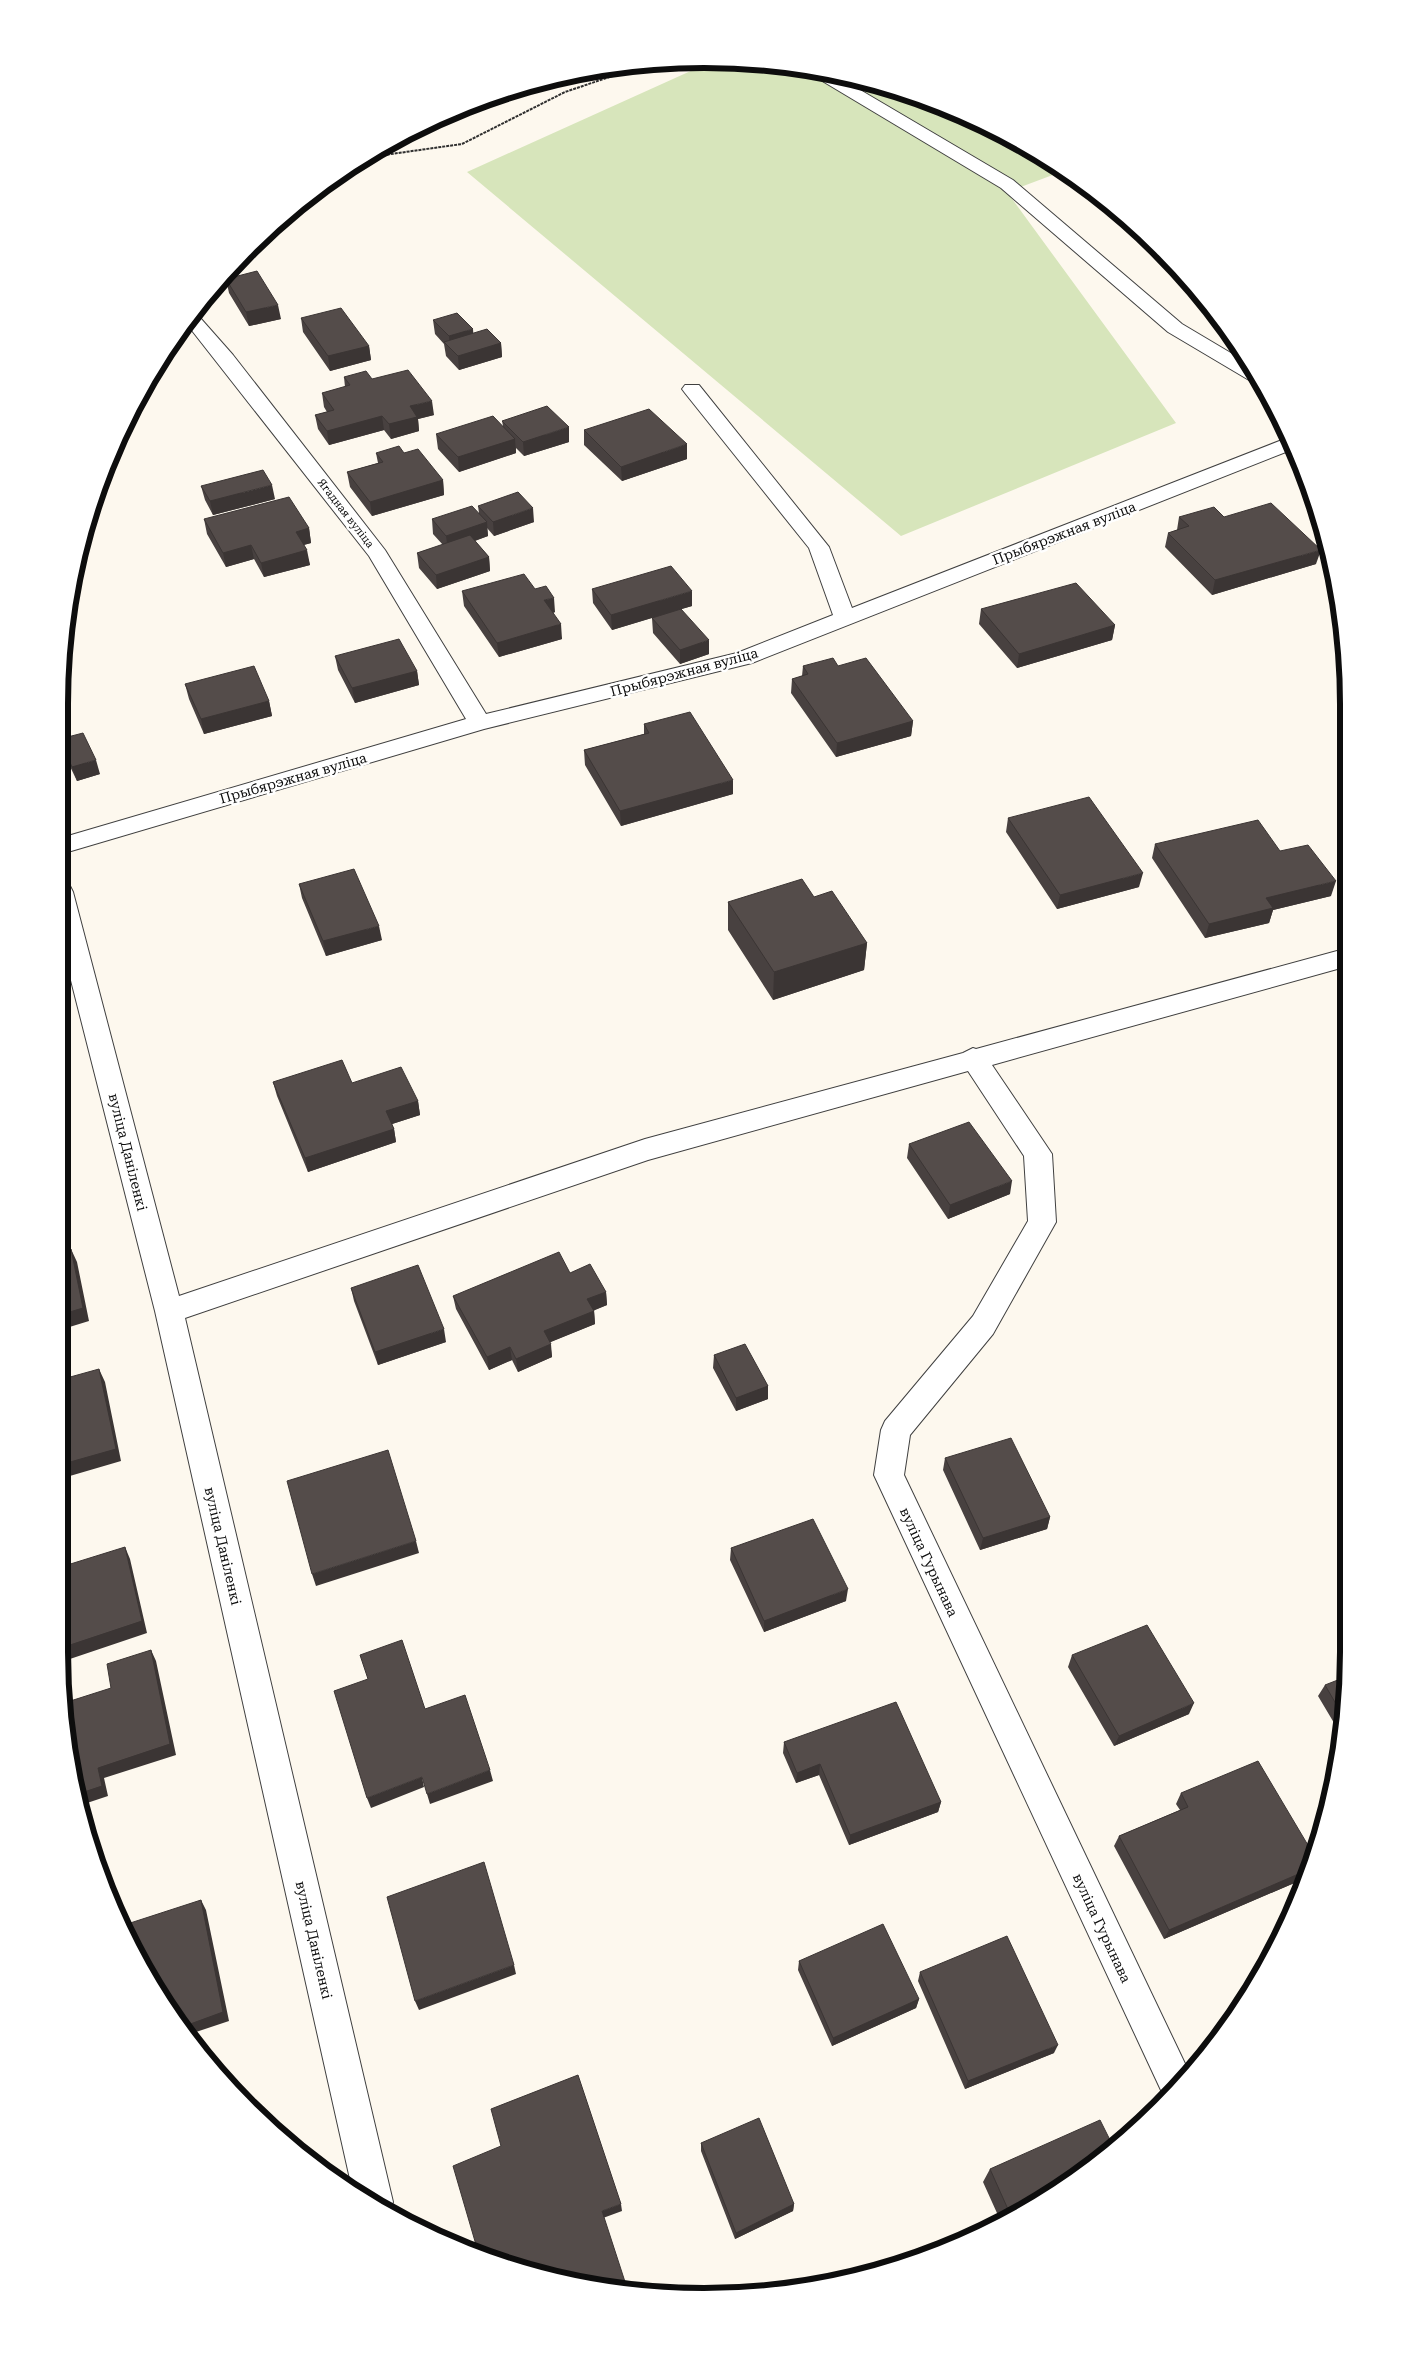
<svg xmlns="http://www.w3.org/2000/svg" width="1408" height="2355" font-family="'Roboto Serif',serif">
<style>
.green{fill:#d7e5bb}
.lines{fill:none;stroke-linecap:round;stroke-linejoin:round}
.minor-casing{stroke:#404040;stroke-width:2}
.path{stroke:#2f2f2f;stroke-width:2;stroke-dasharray:3 1;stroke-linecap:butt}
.minor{fill:#fff;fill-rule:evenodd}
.wall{fill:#484140}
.shaded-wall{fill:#3b3534}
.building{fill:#544c4a;stroke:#3b3534}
.labels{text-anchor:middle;stroke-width:5;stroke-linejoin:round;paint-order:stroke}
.far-street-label{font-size:11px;fill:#0d0d0d;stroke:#fff}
.street-label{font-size:14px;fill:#0d0d0d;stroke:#fff}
.rim{fill:none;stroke:#0d0d0d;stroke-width:6}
</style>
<rect width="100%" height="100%" fill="#fdf8ee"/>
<path class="green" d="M715,60L830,71L951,108L1063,168L1066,170L1007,192L1176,423L901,536L467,172Z"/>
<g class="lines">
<g class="minor-casing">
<path id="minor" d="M808,69L828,71L1013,180L1182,324L1251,365L1264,384L1254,383L1168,332L1001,188L809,73Z
M195,312L233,355L385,550L486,714L737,653L833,615L809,548L685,393L682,389L685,385H699L829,547L852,608L1282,440L1287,439L1291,450L752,663L484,729L61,854V838L466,719L369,556L186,323Z
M61,883L70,886L73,892L179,1296L645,1139L963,1053L973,1048L976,1049L1348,948V966L992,1065L1052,1154L1056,1222L993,1334L910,1435L904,1475L1189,2072L1166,2101L874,1475L881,1430L885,1421L973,1316L1028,1221L1024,1156L968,1071L648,1160L185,1318L393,2202L389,2211L352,2188L155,1311L61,941Z"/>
</g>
<path class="path" d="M363,158L462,144L565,92L648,64"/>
<use href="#minor" class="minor"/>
</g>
<path class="wall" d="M226,279L281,319L249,326L229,293Z
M301,318L369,346L371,360L330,371L303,332Z
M433,320L501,343L502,357L459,370L446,356L444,344L435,334Z
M344,377L372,379L434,415L418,419L419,431L391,439L384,430L329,445L318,429L315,415L327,412L324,407L322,393L345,387Z
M502,421L569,442L524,456L516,448V453L459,472L438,449L436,434L503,426Z
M584,430L687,459L622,481L584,445Z
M376,453L443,480L444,495L372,516L350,487L347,472L378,463Z
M201,486L275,499L213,515L205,500Z
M478,506L534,522L494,536L487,528L488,536L475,541L489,557L490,571L437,589L419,568L417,553L443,545L433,534L432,519L479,513Z
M1179,517H1224L1316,564L1212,595L1165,547L1168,533L1177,530Z
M204,519L309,528L311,543L304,545L310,565L264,577L254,559L226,567L207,534Z
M535,589L555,612L553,613L562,639L499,657L464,606L462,591Z
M592,589L692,606L681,609L709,654L680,664L653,633L652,618L671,612L612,630L593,603Z
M981,609L1115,625L1112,640L1017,668L979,624Z
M335,656L417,671L419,685L355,703L338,670Z
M803,666H838L913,721L911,736L836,757L791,693L792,679L802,676Z
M185,684L269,701L272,716L204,734L189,699Z
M644,724L733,794L621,826L585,765L584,750L644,734Z
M60,742L100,774L77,781L64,754Z
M1008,818L1139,887L1057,909L1006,832Z
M1155,844L1280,851L1331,896L1273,910L1269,923L1205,938L1152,858Z
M299,884L382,940L326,956L302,898Z
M814,897L867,943L864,970L773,1000L728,930V902Z
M273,1082L352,1083L418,1101L420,1115L392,1124L394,1129L396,1142L308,1172L277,1096Z
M909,1144L1010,1194L948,1219L907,1158Z
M570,1273L606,1292L607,1305L594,1310L595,1324L550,1342L552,1357L518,1372L512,1360L489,1370L456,1309L453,1296Z
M351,1288L446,1342L378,1365L354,1301Z
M714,1355L768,1386V1399L736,1411L713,1368Z
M945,1458L1050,1517L1047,1529L980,1550L943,1470Z
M731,1548L846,1601L764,1632L730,1560Z
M1072,1655L1189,1714L1114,1746L1068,1667Z
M1325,1685L1348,1693L1340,1733L1318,1696Z
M784,1742L941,1802L938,1812L849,1845L819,1775L796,1783L783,1753Z
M1181,1793L1315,1859L1306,1878L1164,1939L1114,1846L1119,1836L1180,1810L1176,1804Z
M799,1961L919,1999L916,2008L832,2046L798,1970Z
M920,1972L1054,2053L965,2089L918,1981Z
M701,2143L794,2204L793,2211L735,2239L701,2151Z
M1097,2163L1001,2222L983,2182L990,2169Z"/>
<path class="shaded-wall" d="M278,305L281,319L249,326L246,312Z
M473,329L474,343L450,349L449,336Z
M501,343L502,357L459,370L458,356Z
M369,346L371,360L330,371L328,356Z
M432,401L434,415L418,419L419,431L391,439L389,424L410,406Z
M382,416L384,430L329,445L327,431Z
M569,427V442L524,456L523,442Z
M515,439L516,453L459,472L458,457Z
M687,444V459L622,481L621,467Z
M443,480L444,495L372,516L370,502Z
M272,485L275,499L213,515L210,501Z
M533,508L534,522L494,536L493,522Z
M487,522L488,536L448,550L446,536Z
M309,528L311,543L299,546L296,532Z
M251,545L254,559L226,567L223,553Z
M307,550L310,565L264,577L261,563Z
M1321,550L1316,564L1212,595L1215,580Z
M489,557L490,571L437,589L436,575Z
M692,591V606L612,630L611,615Z
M554,598L555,612L545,615L544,600Z
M561,624L562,639L499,657L497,643Z
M1115,625L1112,640L1017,668L1019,654Z
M709,640V654L680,664V650Z
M417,671L419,685L355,703L352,688Z
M269,701L272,716L204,734L201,719Z
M913,721L911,736L836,757L837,743Z
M96,760L100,774L77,781L72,767Z
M733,780V794L621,826L620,811Z
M1143,873L1139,887L1057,909L1060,895Z
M1336,881L1331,896L1273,910L1269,923L1205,938L1209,924L1266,898Z
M379,926L382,940L326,956L323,941Z
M867,943L864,970L773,1000L774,972Z
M418,1101L420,1115L389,1125L386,1111Z
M394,1129L396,1142L308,1172L305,1158Z
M1012,1181L1010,1194L948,1219L950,1205Z
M71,1249L77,1262L89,1321L63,1329V1314Z
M606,1292L607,1305L588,1313L587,1299Z
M594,1311L595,1324L546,1344L544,1331Z
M444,1329L446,1342L378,1365L375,1352Z
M551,1344L552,1357L518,1372L516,1359Z
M510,1347L512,1360L489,1370L487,1357Z
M99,1369L105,1382L121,1461L63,1478V1464Z
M768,1386V1399L736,1411V1398Z
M1050,1517L1047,1529L980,1550L983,1538Z
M416,1541L419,1553L316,1586L312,1574Z
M125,1547L130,1559L147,1633L64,1661V1647Z
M848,1589L846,1601L764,1632V1621Z
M151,1650L156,1661L176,1755L104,1778L108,1796L81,1805L78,1794L98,1768Z
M1194,1703L1189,1714L1114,1746L1119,1736Z
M820,1764L819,1775L796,1783L797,1773Z
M490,1770L493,1781L430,1804L427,1794Z
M422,1777L424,1787L371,1808L367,1798Z
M941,1802L938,1812L849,1845L850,1835Z
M1310,1869L1306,1878L1164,1939L1169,1930Z
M201,1900L206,1910L229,2021L187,2035L182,2027Z
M514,1965L516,1974L419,2010L415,2001Z
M919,1999L916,2008L832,2046L833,2038Z
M1058,2045L1054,2053L965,2089L968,2081Z
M621,2204L622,2211L603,2218L602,2211Z
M794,2204L793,2211L735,2239L736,2233Z"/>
<path class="building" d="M257,271L278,305L246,312L226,279Z
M341,308L369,346L328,356L301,318Z
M457,313L473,329L449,336L433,320Z
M487,329L501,343L458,356L444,342Z
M408,370L432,401L410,406L417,417L389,424L382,416L327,431L315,415L334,410L322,393L350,385L344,377L366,371L372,379Z
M547,406L569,427L523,442L502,421Z
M649,409L687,444L621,467L584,430Z
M493,416L515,439L458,457L436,434Z
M399,446L404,453L418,449L443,480L370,502L347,472L383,462L376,453Z
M263,470L272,485L210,501L201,486Z
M518,492L533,508L493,522L478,506Z
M289,497L309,528L296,532L307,550L261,563L251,545L223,553L204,519Z
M1271,503L1321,550L1215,580L1168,533L1189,526L1179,517L1214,507L1224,517Z
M472,506L487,522L446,536L432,519Z
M470,535L489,557L436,575L417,553Z
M671,566L692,591L611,615L592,589Z
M524,574L535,589L546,586L554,598L544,600L561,624L497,643L462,591Z
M1076,583L1115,625L1019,654L981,609Z
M681,609L709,640L680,650L652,618Z
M399,639L417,671L352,688L335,656Z
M833,658L838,666L866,658L913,721L837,743L792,679L808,674L803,666Z
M254,666L269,701L201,719L185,684Z
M690,712L733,780L620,811L584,750L649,733L644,724Z
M83,733L96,760L72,767L60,741V739Z
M1089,797L1143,873L1060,895L1008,818Z
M1258,820L1280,851L1308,845L1336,881L1266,898L1273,908L1209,924L1155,844Z
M354,869L379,926L323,941L299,884Z
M802,879L814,897L832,891L867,943L774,972L728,902Z
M342,1060L352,1083L401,1067L418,1101L386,1111L394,1129L305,1158L273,1082Z
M969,1122L1012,1181L950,1205L909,1144Z
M71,1249L83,1308L63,1314L62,1251Z
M559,1252L570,1273L590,1264L606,1292L587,1299L594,1311L544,1331L551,1344L516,1359L510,1347L487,1357L453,1296Z
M418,1265L444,1329L375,1352L351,1288Z
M745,1344L768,1386L736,1398L714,1355Z
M99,1369L116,1449L63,1464V1379Z
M1011,1438L1050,1517L983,1538L945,1458Z
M388,1450L416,1541L312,1574L287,1481Z
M813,1519L848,1589L764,1621L731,1548Z
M125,1547L142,1621L64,1647V1566Z
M1147,1625L1194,1703L1119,1736L1072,1655Z
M402,1640L425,1709L465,1695L490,1770L427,1794L422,1777L367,1798L334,1691L368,1679L360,1655Z
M151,1650L170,1744L98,1768L102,1786L78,1794L64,1736V1703L111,1688L107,1664Z
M1348,1676V1693L1343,1716L1325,1685Z
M896,1702L941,1802L850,1835L820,1764L797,1773L784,1742Z
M1258,1761L1315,1857L1310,1869L1169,1930L1119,1836L1188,1807L1181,1793Z
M484,1862L514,1965L415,2001L387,1897Z
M201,1900L223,2012L182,2027L125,1937L121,1926Z
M883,1924L919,1999L833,2038L799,1961Z
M1007,1936L1058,2045L968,2081L920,1972Z
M578,2075L621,2204L602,2211L628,2291H620L497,2262L479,2255L453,2166L501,2146L491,2109Z
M759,2118L794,2204L736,2233L701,2143Z
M1100,2120L1114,2148L1097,2163L1011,2216L990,2169Z"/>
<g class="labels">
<g class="far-street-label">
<text transform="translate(346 513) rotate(52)" y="4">Ягадная вуліца</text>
</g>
<g class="street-label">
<text transform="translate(1064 533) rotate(-21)" y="5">Прыбярэжная вуліца</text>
<text transform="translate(684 672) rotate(-15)" y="5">Прыбярэжная вуліца</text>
<text transform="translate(293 778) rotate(-16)" y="5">Прыбярэжная вуліца</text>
<text transform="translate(128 1152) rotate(76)" y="5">вуліца Даніленкі</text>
<text transform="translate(223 1546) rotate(77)" y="5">вуліца Даніленкі</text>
<text transform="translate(929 1562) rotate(65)" y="5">вуліца Гурынава</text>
<text transform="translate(1102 1928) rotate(65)" y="5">вуліца Гурынава</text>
<text transform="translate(314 1940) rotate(77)" y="5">вуліца Даніленкі</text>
</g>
</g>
<path d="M0 0H1408V2355H0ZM704 68H704A636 636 0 0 1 1340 704V1652A636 636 0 0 1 704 2288H704A636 636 0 0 1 68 1652V704A636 636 0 0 1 704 68Z" fill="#fff" fill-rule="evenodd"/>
<path class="rim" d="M704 68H704A636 636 0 0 1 1340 704V1652A636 636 0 0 1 704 2288H704A636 636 0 0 1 68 1652V704A636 636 0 0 1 704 68Z"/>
</svg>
